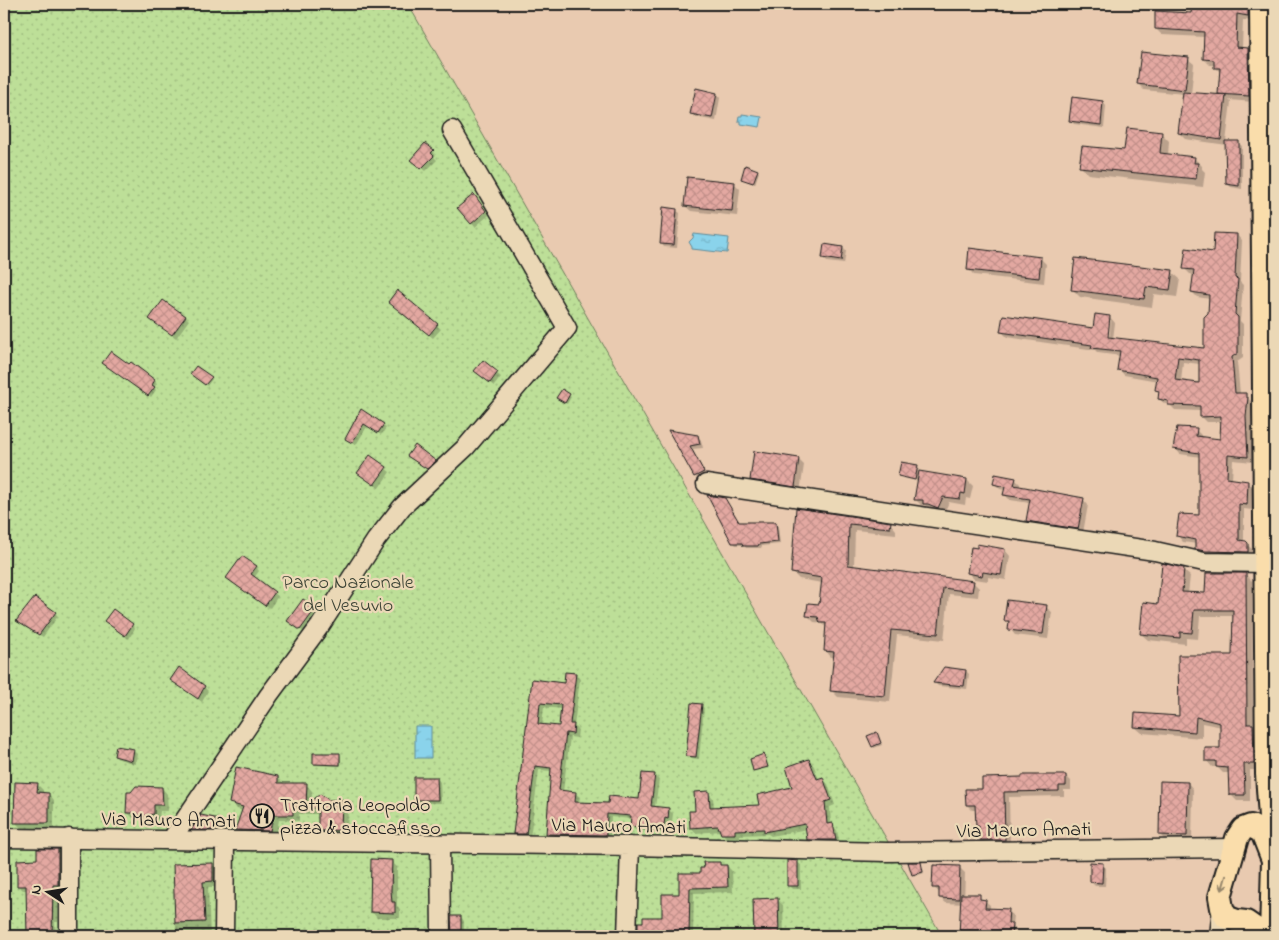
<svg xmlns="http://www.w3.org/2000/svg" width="1279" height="940" font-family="'Indie Flower',sans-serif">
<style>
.grass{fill:url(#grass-dots);stroke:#6c7e5a}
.water{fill:url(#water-ripples);stroke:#5e8a98}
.shadow{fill:#0003;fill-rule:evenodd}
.building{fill:url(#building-cross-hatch);stroke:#1c1c1c;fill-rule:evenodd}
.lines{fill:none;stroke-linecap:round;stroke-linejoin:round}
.minor-casing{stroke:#1c1c1c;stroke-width:21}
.major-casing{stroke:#1c1c1c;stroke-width:26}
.minor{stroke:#ebd8b6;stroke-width:18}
.major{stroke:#faddab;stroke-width:22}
.oneway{stroke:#96866b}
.labels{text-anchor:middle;stroke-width:4.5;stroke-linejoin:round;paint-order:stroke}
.park-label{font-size:20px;fill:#3c4335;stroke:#ebd8b6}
.poi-label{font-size:20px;fill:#1c1c1c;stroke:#ebd8b6;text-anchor:start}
.street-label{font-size:20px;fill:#1c1c1c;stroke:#ebd8b6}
</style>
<defs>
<pattern id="grass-dots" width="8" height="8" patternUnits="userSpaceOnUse" patternTransform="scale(1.25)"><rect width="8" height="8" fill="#bddf98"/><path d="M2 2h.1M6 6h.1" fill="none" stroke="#a2bf82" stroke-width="1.8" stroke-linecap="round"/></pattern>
<pattern id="water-ripples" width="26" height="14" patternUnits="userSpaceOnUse" patternTransform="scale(1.25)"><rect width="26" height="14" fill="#8ad3eb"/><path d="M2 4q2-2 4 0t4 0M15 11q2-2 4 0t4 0" fill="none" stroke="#76b5c9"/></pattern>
<pattern id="building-cross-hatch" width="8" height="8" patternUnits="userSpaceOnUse" patternTransform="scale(1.25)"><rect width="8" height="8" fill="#e3a8a1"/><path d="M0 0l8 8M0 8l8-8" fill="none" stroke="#c2908a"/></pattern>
</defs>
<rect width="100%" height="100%" fill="#e9cab0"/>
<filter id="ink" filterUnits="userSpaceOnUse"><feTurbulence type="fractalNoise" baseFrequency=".02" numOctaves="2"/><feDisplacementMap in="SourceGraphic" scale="10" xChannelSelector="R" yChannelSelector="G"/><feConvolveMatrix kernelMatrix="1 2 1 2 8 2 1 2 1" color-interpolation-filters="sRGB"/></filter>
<g filter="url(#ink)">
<path class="grass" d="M4,4H408L942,936H4Z"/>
<path class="water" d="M742,114L762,117L760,127L741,124V121H738L739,116H742Z
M694,234L729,238L727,253L692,249V247L689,242L693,238Z
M415,726H431V758H415Z"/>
<path class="shadow" d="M1193,4H1254V21L1243,20L1242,49H1248L1254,55V102L1229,100L1231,102L1226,142L1238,143L1242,146V189L1231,187L1227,184V145L1185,139L1179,133L1184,94L1144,90L1138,84L1188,59L1194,64L1191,94L1222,96L1220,94L1221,73L1215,67V65H1210L1204,59L1205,37L1162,35L1156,29L1192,15Z
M717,94L720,98L716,121L695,117L691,113Z
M1103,102L1106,106L1104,128L1074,124L1070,121Z
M1161,133L1169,141L1168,156L1194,158L1202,166V169L1205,172L1203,187L1088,174L1081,167L1125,152Z
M425,145L436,155L434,157L437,160L426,171L416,163Z
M757,171L759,172L755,184L744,180Z
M735,184L740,189L737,216L691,211L685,206Z
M477,199L489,215L475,227L459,208Z
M676,210L680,213L677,248L664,247L661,243Z
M1237,235L1242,241L1240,282L1243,285L1240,321L1243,324V358L1237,362L1240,394H1245L1253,404L1251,423L1253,462L1233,460L1232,480L1247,482L1253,487L1252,510L1244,509V542L1253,550V557L1202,554L1197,549V544L1183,542L1178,536L1200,516L1201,457L1180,454L1175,448L1196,430L1201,435V438L1221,440L1222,422H1207L1202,417L1201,411L1175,410L1170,405L1165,404L1159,399L1160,393L1157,390L1158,381L1124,375L1119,369L1121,356L1098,353L1095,350L1007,337L1002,332L1094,330L1110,317L1115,323L1113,339L1206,349L1210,299L1197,297L1192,292L1195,275L1190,274L1184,268L1214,254ZM1108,320H1111L1109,343H1106ZM1183,362L1200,364V385L1181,382Z
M843,248L846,251L844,264L827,262L823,258Z
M1040,258L1046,264L1044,283L974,275L968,269Z
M1172,272L1180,279L1177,297L1154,294L1152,307L1080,297L1072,289Z
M397,292L441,329L433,338L393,305Z
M185,317L189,320L176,338L154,322Z
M483,362L501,377L494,386L479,375Z
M106,365L154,381L157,383L154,388L156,390L151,397Z
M193,375L211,378L212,379L207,386Z
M562,391L571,397L567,404L559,399Z
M362,411L386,428L381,435L368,425L356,445L346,439Z
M671,432L697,436L701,440L703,448L692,449L707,476L699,480L695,476Z
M409,456L435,462L438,465L431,472Z
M371,457L390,472L379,488L362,476Z
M798,459L804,465L800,492L757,485L751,479Z
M917,467L919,468L918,472L967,480L973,486L970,499L966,498L965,505L949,502L944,513L930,509L925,505H921L915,499L918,481L899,475Z
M1015,479L1020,484V487L1083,499L1088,505L1083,533L1032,526L1027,520L1030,503L1010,500L1004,494L1005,490L1000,489L995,484Z
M725,499L739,524L775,523L778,526L780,544L762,546L761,548H746L744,545H736L733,542Z
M798,510L890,523L896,530V534L855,530L854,567L973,582L979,588L978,597L949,594L944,640L897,635L890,702L838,697L832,691L835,657H831L825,650L827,628L822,623L814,622L808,616L820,605L822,583L799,579L793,573Z
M1005,550L1010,556L1006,580L988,577V581L974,579L968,573Z
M256,567L259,571L254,578L278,596L270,608L232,581Z
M1183,570L1190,576L1188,594H1206L1246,575L1252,581L1253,725L1259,732L1260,770H1250V801H1237L1230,794V773H1223L1217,767H1212L1206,760L1222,749V727L1202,723V738L1142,733L1135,727L1180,718L1234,656L1235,616H1200L1198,639L1186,638V644L1148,640L1141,634Z
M1046,607L1052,612L1048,639L1015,635L1010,629V625L1006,620Z
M315,609L318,612L304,632L292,624Z
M55,613L58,616L43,637L21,624Z
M109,625H132L135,628L129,639Z
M966,671L969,674L967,689L938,686L935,683Z
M575,675L580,679L574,726L578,730L577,738L570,737L563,792L575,793L580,797L579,803L609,804L640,801L654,776L659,780L655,807L668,809L673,814L672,822H669L667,834L635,830L631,826L632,819L611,817L610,839L551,838L547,834L552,771L539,770L530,838H519L515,833L533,681L565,684ZM544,707L562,709L560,727L542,725Z
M172,680L204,687L208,691L202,702Z
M701,705L704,708L699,759L690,758L687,756Z
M877,733L882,745L874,748L873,746Z
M133,750L137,754L135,764L119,759L115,755Z
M340,754L341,756V766L315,765L314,764Z
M764,756L768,768L755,771L754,770Z
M809,761L814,766L819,780L823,779L828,784L835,805L830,807L831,825L837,830L840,845L814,844L809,839L807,829L771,836L768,834L740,835V838L727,839L721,831L696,833L691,827L696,812L708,792L713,798L714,808L761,807L794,788Z
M1066,776L1071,781V790H1064V796L1009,797L1010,845H986L981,840V829L977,825V810H972L967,805L983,790Z
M278,777L284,784H306L312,791V803L342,800L348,806L347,836H326L319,830V814H299V821L279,820L276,837L243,836L237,830L243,811L237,809L231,802Z
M437,778L440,782L441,803H419L416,800Z
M1188,783L1193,789L1192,841H1166L1160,835Z
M37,784L43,790V794H49L54,800V829L21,828L15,822Z
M162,788L167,794L168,811H160L159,819L150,823L144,818H133L127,812ZM132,812L144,814H132Z
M215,819L230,828L227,833H196L192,830Z
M58,851L63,855V889H58V922H55L56,936H28L27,890H23L18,886L39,860Z
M391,861L397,867V906L400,909V918H377L372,912Z
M797,862L801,865V889H792L788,885Z
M719,863L723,866H727L732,871L733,892L694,893L693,936H638L639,923L664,918L702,874Z
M920,863L924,873L915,876L913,874Z
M212,864L218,870V887H208L210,936H176L175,865Z
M1102,864L1106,868L1105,886H1095L1091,882Z
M959,867L965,873L964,904L946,903L940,898V893L933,887Z
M777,899L783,905L784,936H745V933H755Z
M975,900L985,901L990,905V910L1008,911L1013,915L1012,925L1016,929L1015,936H978Z
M453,917H461L464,921V936H453Z
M959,934L960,936H948Z"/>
<path class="building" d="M1192,4H1248V16L1237,14L1236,47L1248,48L1249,96L1218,94L1220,68H1214V60L1203,59L1204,32L1155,29V11L1191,13Z
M1141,52L1189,57L1185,90L1137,84Z
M696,88L717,93L712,118L690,114Z
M1183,92L1226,95L1221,140L1178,133Z
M1072,97L1103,101L1101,125L1069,121Z
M1127,128L1162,132L1160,153L1195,157L1194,163H1198L1196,179L1079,167L1082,146L1124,150Z
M1225,141H1239V186L1226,184Z
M425,143L434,150L431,153L434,156L421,169L410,160Z
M745,165L758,170L753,183L741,179Z
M687,177L735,182L732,211L684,206Z
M474,194L486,211L471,224L457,208Z
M663,207L677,209L674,245L660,244Z
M1214,233L1237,234L1235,278L1238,279L1235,314L1238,317V353L1232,357L1235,393H1246V397H1248L1246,417L1248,457L1228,455L1227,478L1248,481L1247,505L1239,504V540L1246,541L1248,543V552L1205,551L1195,549V540L1176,536L1179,514L1199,515V453L1173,449L1177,427L1197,428L1196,436L1220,439L1221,416L1200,417V406L1168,405V401L1158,399L1159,391L1155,390L1157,377L1117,370L1120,351L1091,348L1092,345L1000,332L1003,315L1093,328L1095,314L1110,316L1108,337L1204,348V317L1208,313L1209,295L1191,292L1194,270L1183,269L1186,248L1213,252ZM1178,357L1199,360V383L1175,380Z
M824,244L843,247L841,261L822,258Z
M969,248L1041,257L1039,278L967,270Z
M1075,258L1173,270L1170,290L1146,287L1144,299L1071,290Z
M397,290L438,324L429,335L388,302Z
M163,300L186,316L172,335L149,319Z
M111,351L129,364L131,362L155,380L152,385L155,387L148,396L102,363Z
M483,360L498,372L490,383L474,371Z
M196,366L212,377L205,385L190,374Z
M562,389L570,394L565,403L556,398Z
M361,409L384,424L378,433L364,424L352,443L345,439Z
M668,430L698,435L700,444L690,446L704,472L694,477Z
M415,445L436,461L427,469L407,456Z
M754,451L799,458L795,487L750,480Z
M370,455L387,467L374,485L357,473Z
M901,462L918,465L915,480L898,476Z
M919,471L967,479L965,494L961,493L960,499L943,497L938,508L928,504H923V500H914Z
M995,474L1016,478L1014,485L1084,498L1078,529L1026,521L1030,499L1003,495L1005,487L993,484Z
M707,495L725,498L739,522H776L778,542L759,544L758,546H743L742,543H732Z
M796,508L891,522L890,528L849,524L848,565L974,581L972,592L943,588L938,634L891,630L885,696L830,691L834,652L824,651L826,623H820L818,617L806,616L808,603L819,604L822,578L791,573Z
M977,544L1005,549L1001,575L983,572L982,576L967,573L971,547L977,548Z
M242,556L257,566L251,574L275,592L265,606L226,578Z
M1162,563L1184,568L1182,592L1205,593L1206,573H1246L1247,724H1253L1254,764H1244L1245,795H1229L1228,768L1216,767V761H1205V748H1220V723L1196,717L1195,732L1134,727L1135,713L1179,716L1178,655H1232L1233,610H1194L1192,633L1180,632V638L1140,634L1143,602L1158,604Z
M35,597L56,612L39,635L16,621Z
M303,599L316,608L300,630L287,621Z
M1007,600L1047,605L1043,634L1008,630L1009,621H1004Z
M113,609L133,624L125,636L104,621Z
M179,667L205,686L198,699L170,680Z
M944,667L966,670L964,686L933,683Z
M565,672L576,673L570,724H574L573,734L566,733L559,790L576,792L575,802L608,803L609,796L639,799L642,773L655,774L651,806L669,808L668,819L665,818L663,831L630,826L631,816L607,814L606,835L546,834L551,768L535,766L526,834H513L532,679L564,683ZM540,703L561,705L559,726L538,724Z
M691,703L702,704L696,757L686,756Z
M877,732L881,743L872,747L867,736Z
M116,746L134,749L132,761L114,756Z
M313,753H340V765L313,764Z
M764,754L768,767L753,771L750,759Z
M809,759L817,779L823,777L831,800L825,802L827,824L833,823L836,840H807L805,824L764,832V829L735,830V834H721L718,826L690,828L689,811H695L694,792L709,791L710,807L759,805L757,795L792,787L786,767Z
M236,767L278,776V783H307L306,806L320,794L329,800L342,799L341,830L318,831V808H293V815H273L270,831L235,830L243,807L229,803Z
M1022,775H1066V786H1059V791L1004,792L1005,840H980L979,826H976L975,805H966L965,789H982V778L1022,777Z
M414,777H437L438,800H414Z
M1160,781L1188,782L1187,836L1159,835Z
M15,782L38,783L37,792L49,793V823H14Z
M136,786L162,787L163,805H154V814L147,815L143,818L137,813H126L127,792H131Z
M201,815L215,818V822L227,824L224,830H191Z
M37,849H58V885H53L52,936H27L26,886H17V860L37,859Z
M371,859L392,860L391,891L392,902H395V913L370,912Z
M787,860L798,861V886H787Z
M703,862H720V865H727L728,887L690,888L689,936H638V922H643V917H662V894H679V873H700V868H704Z
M908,862H921L923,872L912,875Z
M1090,862L1103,863L1102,883L1090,882Z
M213,863V881L203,882L205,922L175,923L173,864Z
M933,865L960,866L959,899L939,898V888H932Z
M961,894H980V899L986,900L985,908L1009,909L1008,923H1012L1011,936H959Z
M778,898L779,934H774V936H754L753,899Z
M451,916H461V936H452Z"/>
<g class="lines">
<g class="minor-casing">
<path id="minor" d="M706,484L1155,551L1204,562L1266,563
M4,838L630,846L887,852L1234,848
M171,840L269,695L320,626L376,540L402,507L466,447L567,328L452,130
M440,844L441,936
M69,936V838
M224,936L225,841
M627,936L630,846
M1219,936L1222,908"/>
</g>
<g class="major-casing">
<path id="major" d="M1261,4L1267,774L1273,860
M1266,936L1246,922L1237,921L1226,917L1222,908L1220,897L1237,838L1243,829L1251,826L1262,832L1273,860L1271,936"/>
</g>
<use href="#minor" class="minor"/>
<use href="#major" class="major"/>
</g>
<defs><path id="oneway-shaft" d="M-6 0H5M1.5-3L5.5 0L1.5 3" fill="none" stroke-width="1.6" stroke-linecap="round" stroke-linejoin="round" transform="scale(1.25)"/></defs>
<use class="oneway" href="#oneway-shaft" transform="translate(1224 883) rotate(106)"/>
</g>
<defs>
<g id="restaurant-ring" transform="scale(1.25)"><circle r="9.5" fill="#ebd8b6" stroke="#1c1c1c" stroke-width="1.5"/><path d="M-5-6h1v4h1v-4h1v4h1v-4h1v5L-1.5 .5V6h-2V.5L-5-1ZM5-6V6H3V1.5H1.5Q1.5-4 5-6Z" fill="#1c1c1c"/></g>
</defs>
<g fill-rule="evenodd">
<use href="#restaurant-ring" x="262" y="816"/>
</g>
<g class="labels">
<g class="park-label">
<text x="348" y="588">Parco Nazionale<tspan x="348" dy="23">del Vesuvio</tspan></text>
</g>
<g class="poi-label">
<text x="280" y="811">Trattoria Leopoldo<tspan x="280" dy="23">pizza &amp; stoccafisso</tspan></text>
</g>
<g class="street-label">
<text transform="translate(169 819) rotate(1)" y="7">Via Mauro Amati</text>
<text transform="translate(619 825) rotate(1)" y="7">Via Mauro Amati</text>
<text transform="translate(1024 829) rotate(-1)" y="7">Via Mauro Amati</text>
</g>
</g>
<rect width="1279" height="940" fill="none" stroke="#ebd8b6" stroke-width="20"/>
<rect x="10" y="10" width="1259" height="920" fill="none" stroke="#1c1c1c" stroke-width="2" filter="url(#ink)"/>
<g transform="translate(48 892) rotate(282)" stroke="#ebd8b6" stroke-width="4" paint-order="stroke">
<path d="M0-4L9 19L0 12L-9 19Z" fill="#1c1c1c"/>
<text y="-8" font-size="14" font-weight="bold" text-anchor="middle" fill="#1c1c1c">N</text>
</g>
</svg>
